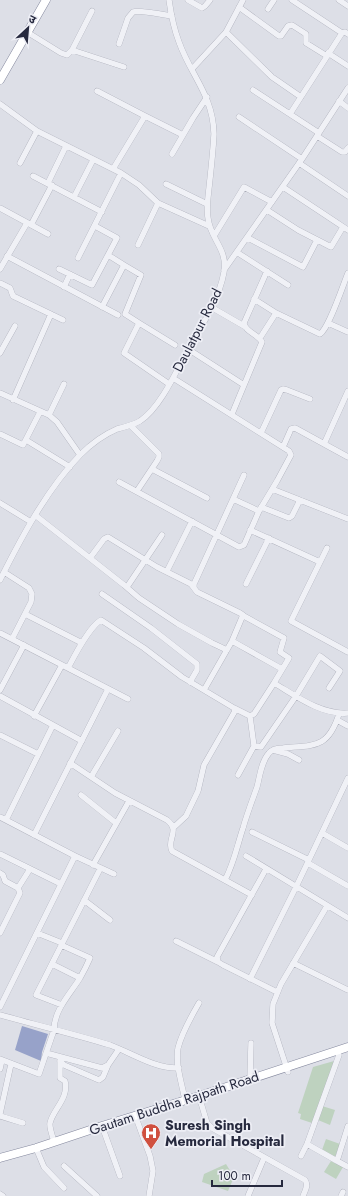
<svg xmlns="http://www.w3.org/2000/svg" width="348" height="1196" font-family="Jost,'Noto Sans Devanagari',sans-serif">
<style>
.green{fill:#bed2bf}
.water{fill:#97a2c9}
.lines{fill:none;stroke-linecap:round;stroke-linejoin:round}
.minor-casing{stroke:#a6a8b4;stroke-width:6}
.highway-casing{stroke:#84889e;stroke-width:9}
.minor{stroke:#f0f1f6;stroke-width:5.5}
.highway{stroke:#fff;stroke-width:8}
.labels{text-anchor:middle;stroke-width:3.5;stroke-linejoin:round;paint-order:stroke}
.street-label{font-size:14px;fill:#26293e;stroke:#edeef5}
.poi-label{font-size:14px;font-weight:bold;fill:#26293e;stroke:#edeef5;text-anchor:start}
</style>
<rect width="100%" height="100%" fill="#dddfe7"/>
<path class="green" d="M334,1061L312,1123L300,1119L301,1114L298,1113L313,1067Z
M322,1106L335,1110L330,1125L318,1120Z
M326,1139L340,1144L335,1157L322,1150Z
M331,1161L343,1167L336,1179L324,1172Z
M226,1164L234,1177L228,1191L202,1182L204,1174Z"/>
<path class="water" d="M22,1026L48,1034L42,1052L41,1061L15,1050Z"/>
<g class="lines">
<g class="minor-casing">
<path id="minor" d="M188,0L202,8L205,6L210,0
M292,0L342,33
M339,0L348,6
M239,7L279,36H281L288,26L292,25L306,34V43L327,56
M268,9L274,0
M27,32L61,53L67,55L72,50L92,11
M226,32L272,77L301,97
M119,44L128,18L133,12C139,9 162,15 172,16
M72,50L124,67
M328,53L348,66
M192,69L226,32L243,0
M253,90L319,133
M97,91L145,116L183,135
M339,101L348,108
M0,104L37,131L121,173L139,185L158,203L209,226
M290,114L342,33L345,32L348,34
M239,117L302,159
M317,136L342,152H345L348,148
M172,154L193,118L207,97
M20,163L37,131
M299,163L348,196
M113,169L145,116
M33,176L102,212
M48,183L66,146
M166,184L207,204
M283,187L348,230
M74,197L93,160
M0,208L48,234
M267,210L298,230L331,247L343,227
M31,225L52,185
M95,226L117,238L108,255L124,265L102,307
M214,236L244,187L272,202
M248,238L303,267L317,240
M138,245L158,203
M238,253L288,285
M7,256L118,315
M78,258L121,173
M124,265L141,275L125,314L139,323L124,353L169,384
M0,269L27,223
M59,269L92,285L108,255
M224,270L302,159L348,88
M0,283L10,288L13,296L63,320
M64,287L70,274
M254,299L276,313L320,334C329,328 343,285 348,273
M211,307L244,326
M139,323L175,345
M328,323L348,332
M260,338L276,313
M188,349L244,385
M0,353L15,326
M0,393L49,415L57,422L80,455
M13,400L51,314
M232,414L262,342C258,334 245,332 244,323L267,271
M49,415L64,384
M131,426L159,454V457L157,461L137,491
M261,433L281,390L283,389L287,390L310,399
M0,434L23,445L40,412
M26,440L70,467
M324,444L348,391
M283,447L291,429L295,428L348,457
M152,469L207,498
M119,482L239,547L244,545L259,511L277,481L291,455L289,451L173,378
M272,489L348,519
M233,499L259,511
M0,503L31,522
M261,507L289,518L292,516L300,500
M35,515L124,585L139,598L178,624L212,643L227,650
M250,530L320,562
M327,548L291,621L348,652
M90,558L104,539L108,537L157,567L191,584L194,588
M167,571L192,521
M4,572L29,588L32,594L31,602L12,639
M0,580C21,538 47,489 80,455C91,444 103,435 117,429C125,427 133,425 140,421C160,408 176,372 187,351C201,327 219,300 224,272C228,249 210,239 208,218C206,208 208,198 209,188C211,170 213,152 214,134C213,95 191,76 179,42C174,29 171,14 169,0
M246,584L269,538
M127,587L162,535
M102,594L151,628L197,664V670L190,682
M25,614L82,643
M242,615L284,638L280,652L289,658L274,683
M0,633L128,699
M232,641L282,669
M68,668C75,655 89,627 101,620L144,648L182,677L234,708L235,711L204,765L198,791L186,816L173,828
M0,690L24,645
M204,690L232,641L243,615L240,613L197,592L194,588V584L244,475
M0,696L82,741
M234,708L250,716L254,714L274,683C296,696 321,715 348,713
M34,716L62,665
M337,720L348,726
M0,735L38,754
M254,746L261,747L296,696L320,656L340,671L329,688
M273,750L288,754L299,760
M70,763L115,793L167,820C181,831 166,839 172,851L252,895
M238,775L254,746L250,716
M91,777L118,731
M81,795L116,823
M0,817L75,856L114,874
M6,820L53,725
M252,832L309,860
M322,833L348,848
M34,835L108,689
M0,854L61,884
M246,856L348,918
M308,863L348,886
M93,865L129,801
M266,869L217,957L218,962L223,965L277,992
M0,873L3,875L5,881L18,888L20,893L0,933
M225,880C234,863 237,846 243,828C247,814 252,801 257,787C260,776 261,762 269,753C272,749 277,748 283,748C314,745 328,749 339,714
M18,888L30,869
M84,900L110,920
M37,933L62,943
M176,941L218,962
M293,963L348,990
M52,964L80,978
M250,979L296,887L348,778
M62,1005L36,995L100,869
M0,1007L75,856
M0,1015C36,1025 74,1034 110,1045C132,1053 155,1069 179,1068
M46,1053L102,1068L108,1065L119,1049
M0,1059L39,1074L54,1030C54,1010 70,994 80,978C84,971 87,965 90,958L61,945
M60,1061L64,1065L99,1080L103,1077L108,1065
M0,1069L2,1060
M288,1072L272,1023L273,1004L281,984L327,906
M250,1079L251,1043
M199,1096L207,1123L212,1128L305,1180C309,1185 305,1191 303,1196
M185,1100C182,1084 175,1064 178,1048C182,1032 191,1017 199,1003
M0,1114L11,1064
M135,1115L150,1156L153,1171L149,1196
M0,1116L23,1123
M102,1126L120,1176
M348,1126L337,1161L348,1167
M54,1142C53,1137 49,1128 50,1123C53,1109 69,1099 65,1081L60,1078V1061
M36,1148L44,1167L64,1188
M301,1156L307,1144
M337,1161L307,1144L339,1055
M64,1166L97,1196
M0,1194L3,1196
M248,1196L264,1158
M341,1196L343,1192"/>
</g>
<g class="highway-casing">
<path id="highway" d="M0,80L46,0
M0,1158L36,1148L102,1126L199,1096L348,1047"/>
</g>
<use href="#minor" class="minor"/>
<use href="#highway" class="highway"/>
</g>
<defs>
<g id="hospital-pin" transform="scale(1)"><path d="M0 17L-7.5 6A9.5 9.5 0 1 1 7.5 6Z" fill="#d0503f" stroke="#edeef5"/><path d="M-5-5h3v3.5h4V-5h3V5h-3V1.5h-4V5h-3Z" fill="#fff"/></g>
</defs>
<g fill-rule="evenodd">
<use href="#hospital-pin" x="151" y="1133"/>
</g>
<g class="labels">
<g class="street-label">
<text transform="translate(197 330) rotate(-63)" y="5">Daulatpur Road</text>
<text transform="translate(174 1103) rotate(-18)" y="5">Gautam Buddha Rajpath Road</text>
</g>
<g class="poi-label">
<text x="165" y="1130">Suresh Singh<tspan x="165" dy="16">Memorial Hospital</tspan></text>
</g>
</g>
<g transform="translate(28 28) rotate(26)" stroke="#edeef5" stroke-width="3" paint-order="stroke">
<path d="M0-3L7 15L0 10L-7 15Z" fill="#26293e"/>
<text y="-6" font-size="11" font-weight="bold" text-anchor="middle" fill="#26293e">उ</text>
</g>
<path d="M212 1180v6h70v-6" fill="none" stroke="#26293e" stroke-width="2"/>
<text x="218" y="1180" font-size="12" fill="#26293e" stroke="#edeef5" stroke-width="3" paint-order="stroke">100 m</text>
</svg>
